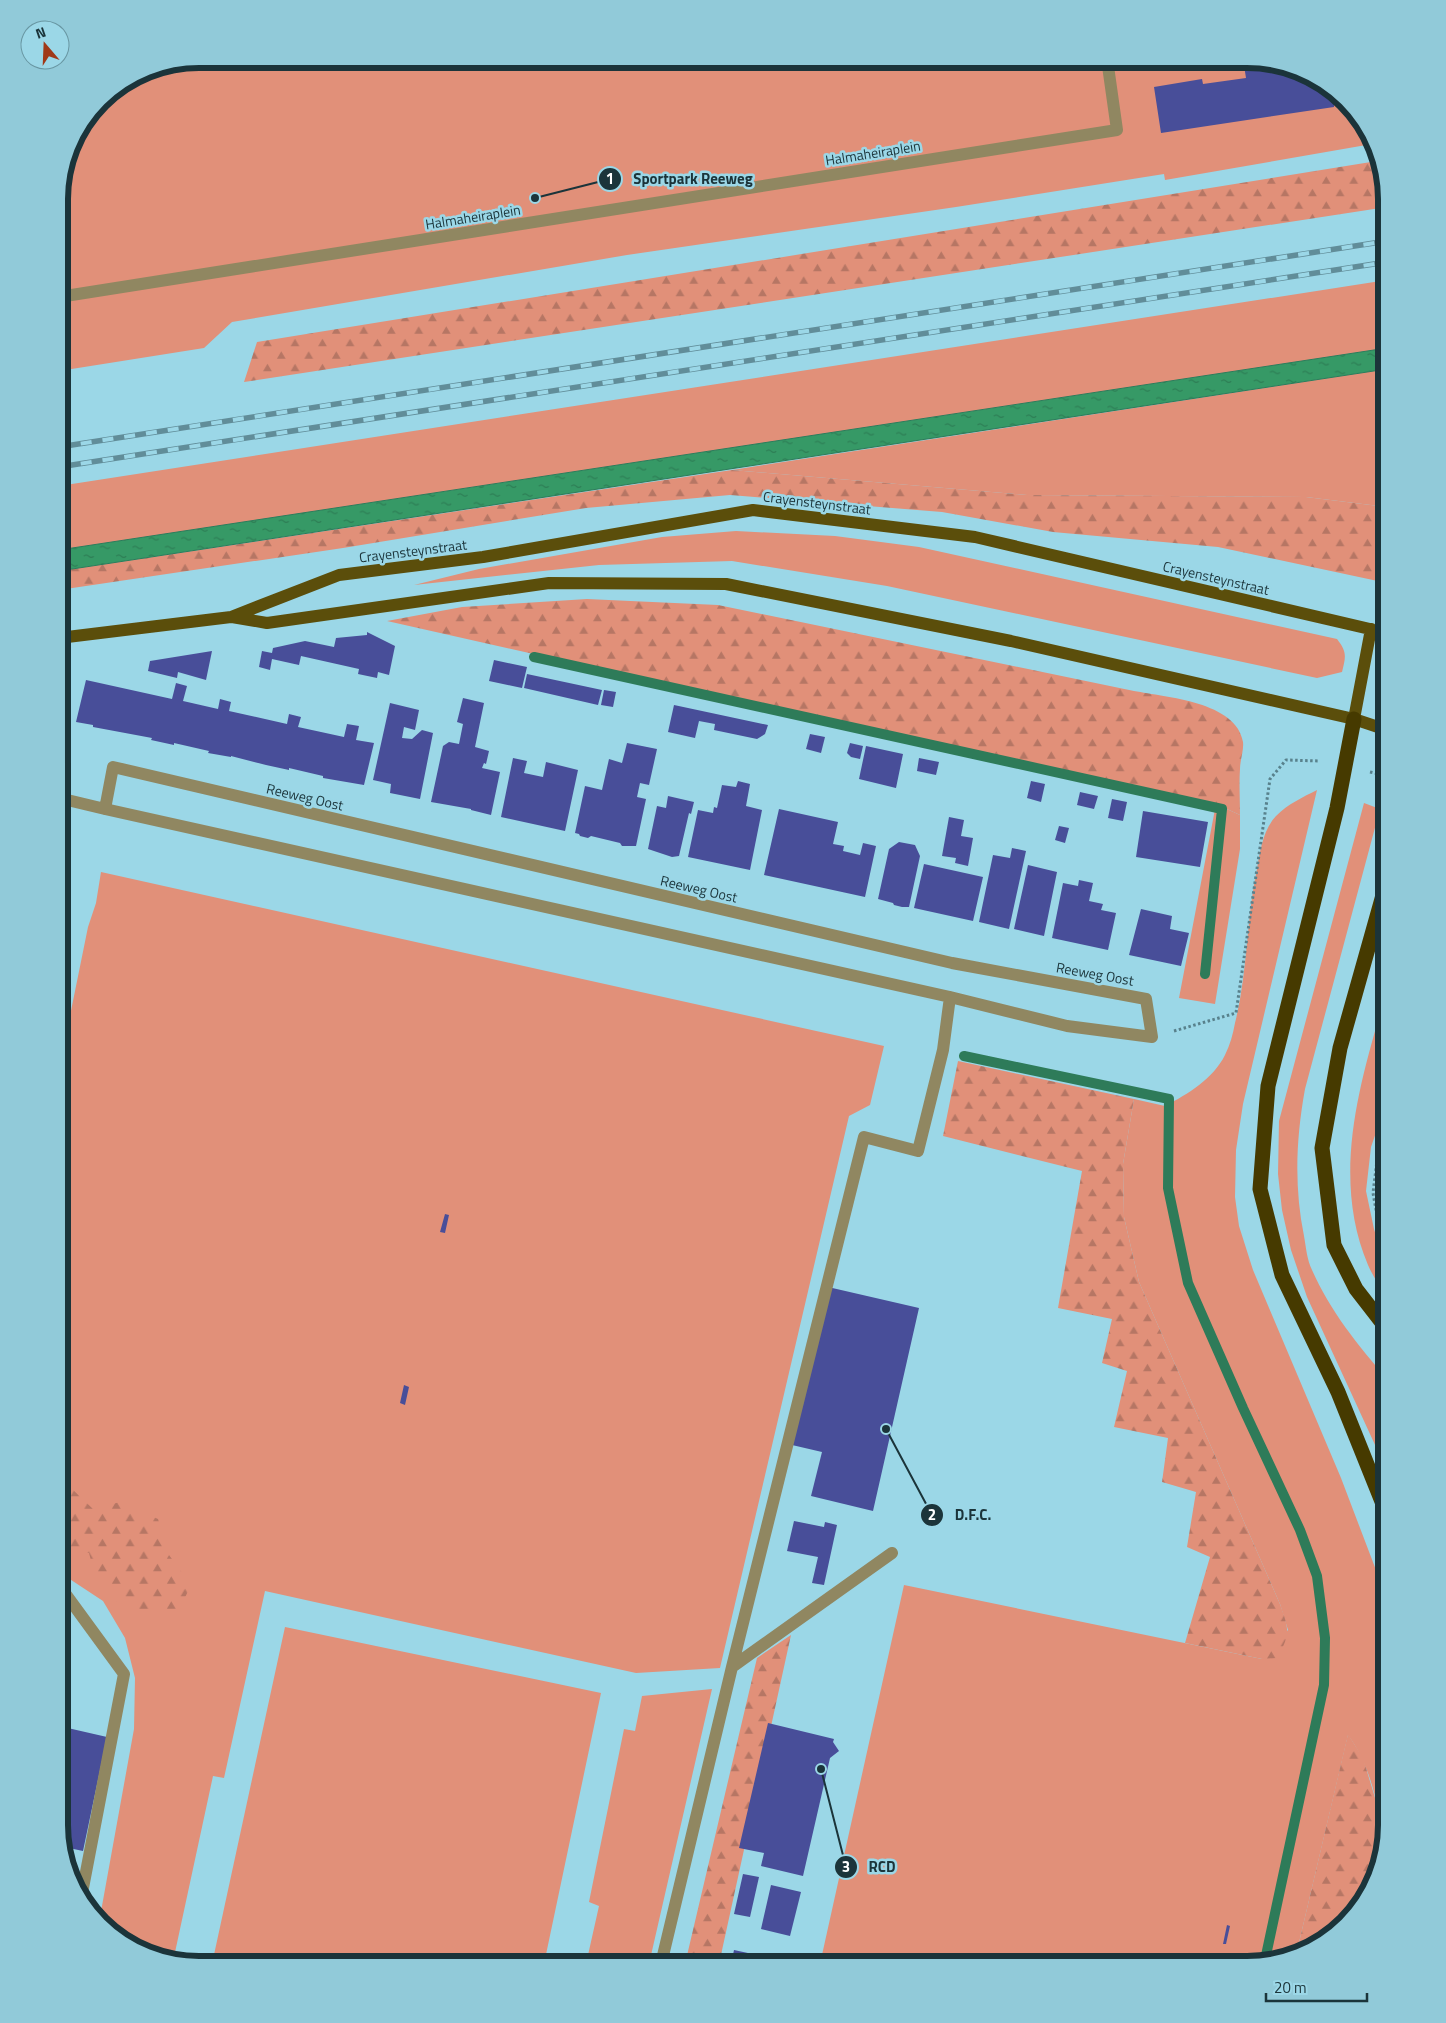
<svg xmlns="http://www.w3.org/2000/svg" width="1446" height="2023" font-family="'Titillium Web',sans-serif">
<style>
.green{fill:#e19079}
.forest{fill:url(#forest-firs)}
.water{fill:url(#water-ripples);stroke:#2e7b59}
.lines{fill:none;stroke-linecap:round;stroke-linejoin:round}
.stream{stroke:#2e7b59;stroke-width:10}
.building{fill:#484e99}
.path{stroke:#58818c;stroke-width:3;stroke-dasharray:2.5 2.5;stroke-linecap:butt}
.minor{stroke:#908761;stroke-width:12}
.major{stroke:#5b4e0b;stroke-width:12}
.highway{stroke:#463a00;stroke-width:15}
.rail-casing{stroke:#618d99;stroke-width:5.5}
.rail{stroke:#9bd7e7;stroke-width:4;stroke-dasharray:11;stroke-linecap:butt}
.labels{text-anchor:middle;stroke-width:5;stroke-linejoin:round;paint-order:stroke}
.street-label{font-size:14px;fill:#1b343a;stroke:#9bd7e7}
.rim{fill:none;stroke:#1b343a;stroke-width:6}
.leader{fill:none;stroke:#1b343a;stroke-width:2}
.callout-dot{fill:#1b343a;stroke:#9bd7e7;stroke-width:2}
.mark-label{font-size:15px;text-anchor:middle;font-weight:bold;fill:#fff}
.callout-label{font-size:15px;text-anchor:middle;font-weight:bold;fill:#1b343a;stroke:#9bd7e7;stroke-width:5;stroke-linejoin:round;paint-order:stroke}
</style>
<defs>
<pattern id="forest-firs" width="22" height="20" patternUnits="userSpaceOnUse" patternTransform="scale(1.25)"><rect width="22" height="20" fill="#e19079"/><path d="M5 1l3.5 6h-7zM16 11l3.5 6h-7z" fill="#b67664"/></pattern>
<pattern id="water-ripples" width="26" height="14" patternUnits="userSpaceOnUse" patternTransform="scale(1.25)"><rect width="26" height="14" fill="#369966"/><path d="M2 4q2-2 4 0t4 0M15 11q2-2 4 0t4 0" fill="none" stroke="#2d7e55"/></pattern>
</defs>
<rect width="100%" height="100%" fill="#9bd7e7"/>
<path class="green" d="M199,59H1256L1318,78L1368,128L1372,144L1165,180L1164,174L956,207L627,255L232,322L204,348L59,371V189L73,136L106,94L145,69Z
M1387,280V348L59,550V486Z
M1387,369V507L1306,497L1027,495L732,470Z
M736,531L835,536L919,547L1337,639C1347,652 1346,656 1342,672L1317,678L887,586L732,561L599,565L414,585L479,569L662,537Z
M1317,790L1243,1104L1236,1150L1235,1197L1239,1226L1253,1270L1341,1478L1387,1599V1825L1383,1839C1378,1803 1370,1765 1348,1735L1297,1951L1248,1964H820L904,1585L1262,1659L1288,1630L1280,1604L1139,1282L1124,1217L1123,1164L1134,1099L1165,1106C1188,1094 1213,1079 1225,1055C1230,1045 1233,1034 1235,1023C1248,972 1246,920 1257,869C1260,851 1263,830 1276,816C1288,804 1303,797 1317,790Z
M1364,803L1380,809L1305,1089C1296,1139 1294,1187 1304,1236C1306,1247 1307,1260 1312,1270C1330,1311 1358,1345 1387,1379V1471L1307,1297L1291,1250L1282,1210L1278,1174L1279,1121Z
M1216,804L1240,815V849L1215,1004L1179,998Z
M101,872L884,1046L870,1105L849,1116L720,1668L636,1673L265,1591L224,1778L213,1776L174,1957L183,1962L128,1945L100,1917L134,1729L135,1678L125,1638L103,1601L59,1572V1070L88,927L96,903Z
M1387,990V1101L1371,1147L1366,1191L1374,1229L1387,1271V1298C1381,1287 1373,1277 1368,1265C1330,1175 1361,1079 1387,990Z
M285,1627L601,1693L544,1964H212Z
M712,1689L649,1964H586L599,1906L589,1902L624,1729L635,1731L642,1696Z"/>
<path class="forest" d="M1377,161L1387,199V207L244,382L257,342Z
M732,470L1027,495L1306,497L1387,507V583L1218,547L1053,532L942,512L730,495L586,508L343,548L59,590V571Z
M587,599L718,605L1134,691C1166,697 1237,702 1243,742C1244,750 1240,760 1240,769C1239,784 1240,799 1240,815L1216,804L1134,789L387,621L462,607Z
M958,1061L1134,1099L1123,1164L1124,1217L1139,1282L1280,1604C1289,1630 1291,1633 1277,1658L1262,1659L1185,1643L1210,1557L1187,1547L1196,1492L1162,1482L1168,1438L1114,1427L1127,1371L1102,1363L1112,1319L1058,1308L1082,1171L943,1136Z
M72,1489L93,1509L120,1502L158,1519L169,1555L191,1585L179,1610L143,1615L122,1606L97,1583L89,1553L59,1549V1497Z
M791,1635L719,1964H685L757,1658Z
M1348,1734L1363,1758L1379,1811L1383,1839L1369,1894L1318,1945L1297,1951Z"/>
<path class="water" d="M1387,348V369L59,571V550Z"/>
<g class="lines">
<path class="stream" d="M534,657L1222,809L1205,974
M964,1056L1169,1099L1168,1188L1188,1283L1243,1408L1300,1530L1317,1576L1325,1638L1324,1685L1265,1960"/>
</g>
<path class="building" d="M1243,59H1256L1318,78L1343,103L1334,105V107L1161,133L1154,87L1202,79L1203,84L1246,78Z
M367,632L395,646L389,675L378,672L377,678L358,674L359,669L301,656L299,665L272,659L270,670L259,667L262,651L272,653L273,648L305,641L334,647L336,638L367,635Z
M212,651L206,680L178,672L177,678L148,671L150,661Z
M494,660L527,667L522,688L489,681Z
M527,674L602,690L598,705L524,688Z
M86,680L172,699L176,683L187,686L183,701L218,709L220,699L231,702L229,711L287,724L289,714L301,717L298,727L344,737L347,724L359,726L356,740L374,743L364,785L323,778V776L289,768V770L266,765L231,756V757L208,753L209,751L174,743V745L151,740L152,738L93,727V725L76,722Z
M604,690L616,692L613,707L601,705Z
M463,698L484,703L475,747L489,751L486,764L484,763L482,768L500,772L491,815L471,810V809L431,802L443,746L449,742L459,744L463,724L457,722Z
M390,703L419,710L415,730L404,727L402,738L412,739L422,730L433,733L420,799L390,793L391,784L373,780Z
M674,705L768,725L765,734L757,739L714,730L715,724L699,721L695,738L668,732Z
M810,734L825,737L821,753L806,749Z
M627,743L657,749L649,785L640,783L637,797L646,799L636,846H622L620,843L591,836L588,838L580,836L579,834L575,833L585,786L602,790L609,759L622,763Z
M850,743L863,746L860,759L851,757L847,753Z
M866,746L903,754L896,788L859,779Z
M513,758L527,761L524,773L543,777L546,762L578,770L565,831L501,817Z
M919,758L939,762L936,775L917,771Z
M738,781L750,784L746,806L762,810L750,870L688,857L698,810L713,813L714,807L717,808L722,785L736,787Z
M1031,781L1045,784L1041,802L1027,798Z
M1080,792L1098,796L1094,809L1077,805Z
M668,796L694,802L691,814L689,813L679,856L672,857L648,849L657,806L666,808Z
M1112,799L1127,802L1123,821L1108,818Z
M779,809L838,822L833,844L844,846L843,851L860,855L863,843L876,846L865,897L764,875Z
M1143,811L1208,822L1200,867L1136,857Z
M949,817L964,820L961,836L973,838L968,866L955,863L956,858L942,856Z
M1059,826L1069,828L1065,843L1055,840Z
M899,842L915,845L920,856L909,907H902L894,905L893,903L878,899L889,849Z
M1012,848L1026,851L1009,929L979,922L993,855L1010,858Z
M924,864L983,877L973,921L914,908Z
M1028,865L1057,872L1044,936L1014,929Z
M1079,880L1093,883L1089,901L1103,904L1101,910L1116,913L1108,950L1052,938L1063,883L1078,886Z
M1141,909L1172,916L1170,929L1189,933L1181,966L1129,955Z
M445,1214L449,1215L445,1233L440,1232Z
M828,1287L919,1308L873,1511L811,1496L822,1452L792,1445Z
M404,1385L409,1387L405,1405L400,1403Z
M794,1521L824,1527L825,1522L837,1525L824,1585L812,1583L818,1557L787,1551Z
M768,1723L834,1739L833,1742L839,1751L830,1758L803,1876L761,1866L764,1853L739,1848Z
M59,1726L107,1737L83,1851L69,1848L67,1855L59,1824Z
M743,1874L759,1877L750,1917L734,1914Z
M771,1885L801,1892L790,1936L761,1929Z
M1227,1925L1230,1926L1226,1944H1223Z
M734,1950L784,1961L783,1964H731Z"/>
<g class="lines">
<path class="path" d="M1370,772L1387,776
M1174,1031L1236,1013L1270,779L1286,760L1320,761
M1387,1259L1384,1254L1373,1193L1380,1136L1387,1116"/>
<path class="minor" d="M59,297L1117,130L1107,59
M59,798L105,809L950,997L1067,1026L1152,1037L1146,999L952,963L113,767L105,809
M59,1585L124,1674L82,1893
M732,1667L892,1553
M661,1964L732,1667L864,1137L918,1151L943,1050L950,997"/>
<path class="major" d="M232,617L267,623L549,583L726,584L1011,641L1354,719L1387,730
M59,638L231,617L339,575L483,557L753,510L975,537L1387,633
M1354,719L1371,629"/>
<path class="highway" d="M1354,719L1337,808L1268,1086L1260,1189L1282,1275L1338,1392L1387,1514
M1387,1329L1356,1289L1334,1245L1322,1148L1340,1048L1387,881"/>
<g class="rail-casing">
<path id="rail" d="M59,447L1387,241
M59,467L1387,262"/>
</g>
<use href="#rail" class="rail"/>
</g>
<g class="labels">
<g class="street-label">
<text transform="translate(873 153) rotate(-9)" y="5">Halmaheiraplein</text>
<text transform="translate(473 217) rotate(-9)" y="5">Halmaheiraplein</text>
<text transform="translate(817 503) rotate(7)" y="5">Crayensteynstraat</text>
<text transform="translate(413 551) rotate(-7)" y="5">Crayensteynstraat</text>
<text transform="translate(1216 578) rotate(13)" y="5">Crayensteynstraat</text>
<text transform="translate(305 797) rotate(13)" y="5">Reeweg Oost</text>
<text transform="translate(699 889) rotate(13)" y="5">Reeweg Oost</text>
<text transform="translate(1095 974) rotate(10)" y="5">Reeweg Oost</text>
</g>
</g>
<path d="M0 0H1446V2023H0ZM199 68H1247A131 131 0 0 1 1378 199V1825A131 131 0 0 1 1247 1956H199A131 131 0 0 1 68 1825V199A131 131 0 0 1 199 68Z" fill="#91cad9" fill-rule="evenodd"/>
<path class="rim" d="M199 68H1247A131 131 0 0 1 1378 199V1825A131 131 0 0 1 1247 1956H199A131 131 0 0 1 68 1825V199A131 131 0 0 1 199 68Z"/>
<path class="leader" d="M535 198L610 179M886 1429L932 1515M821 1769L846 1867"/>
<g class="callout-dot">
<circle cx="535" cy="198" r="5"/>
<circle cx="886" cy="1429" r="5"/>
<circle cx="821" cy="1769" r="5"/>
<circle cx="610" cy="179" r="12"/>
<circle cx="932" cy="1515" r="12"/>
<circle cx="846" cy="1867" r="12"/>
</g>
<g class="mark-label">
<text x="610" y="184">1</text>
<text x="932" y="1520">2</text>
<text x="846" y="1872">3</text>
</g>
<g class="callout-label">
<text x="693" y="184">Sportpark Reeweg</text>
<text x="973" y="1520">D.F.C.</text>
<text x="882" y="1872">RCD</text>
</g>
<g transform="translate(45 45) rotate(341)"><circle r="24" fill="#9bd7e7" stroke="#6896a2"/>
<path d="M0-4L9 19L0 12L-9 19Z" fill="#a03918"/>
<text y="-8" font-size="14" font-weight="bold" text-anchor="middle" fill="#1b343a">N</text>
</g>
<path d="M1266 1993v8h101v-8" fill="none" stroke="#1b343a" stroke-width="2.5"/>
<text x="1274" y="1993" font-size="15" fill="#1b343a" stroke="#9bd7e7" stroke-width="4" paint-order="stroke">20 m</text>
</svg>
